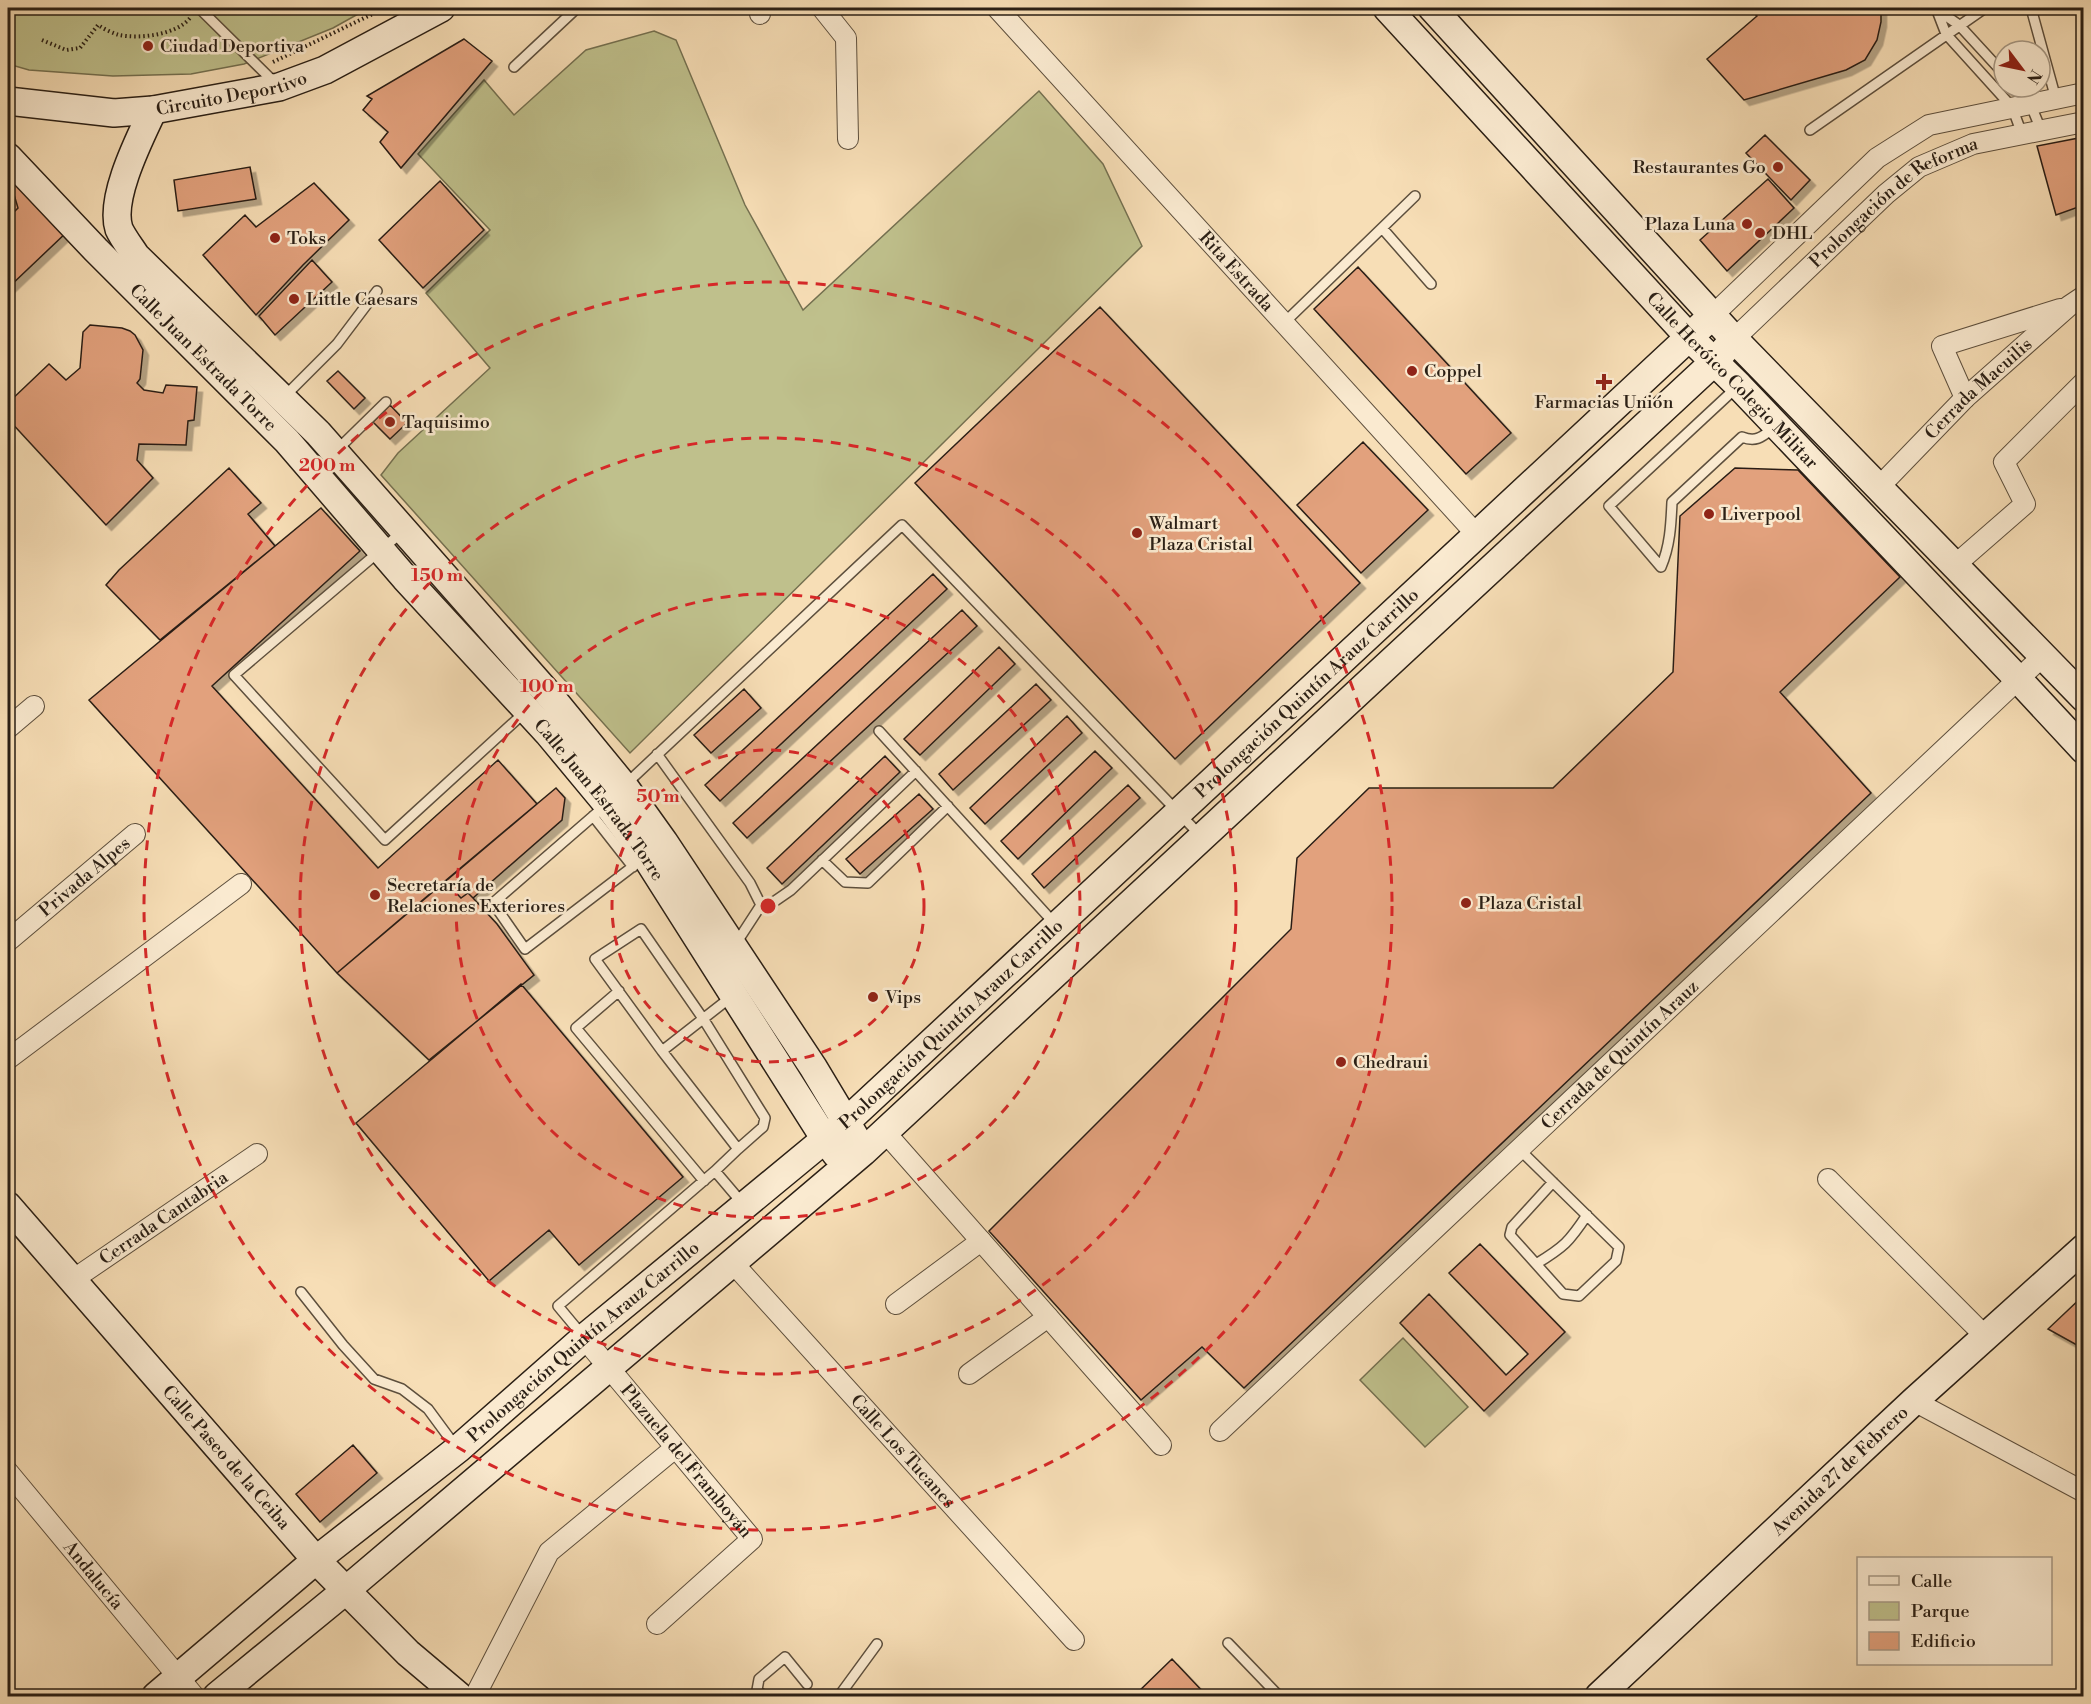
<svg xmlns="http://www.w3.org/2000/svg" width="2091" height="1704" font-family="'Libre Bodoni',serif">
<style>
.green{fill:#bfc08c;stroke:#747050;stroke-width:1.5}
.building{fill:#e2a17d;stroke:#2a1f15;stroke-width:1.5;filter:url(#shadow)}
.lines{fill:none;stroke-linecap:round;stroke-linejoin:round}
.lane-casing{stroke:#5d4f3d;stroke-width:12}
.street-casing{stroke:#5d4f3d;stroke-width:22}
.secondary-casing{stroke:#2a1f15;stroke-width:30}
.path{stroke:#2a1f15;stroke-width:4;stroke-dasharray:1.5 3;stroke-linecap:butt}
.lane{stroke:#faead0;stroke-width:9}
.street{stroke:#faead0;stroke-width:20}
.secondary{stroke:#faead0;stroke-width:27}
.ring{fill:none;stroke:#d62828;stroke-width:3;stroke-dasharray:10 8}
.poi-dot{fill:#8f2418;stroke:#faead0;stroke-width:2}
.labels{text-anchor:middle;stroke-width:5;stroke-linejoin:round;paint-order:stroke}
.poi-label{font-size:18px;fill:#2a1f15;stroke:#faead0;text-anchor:start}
.street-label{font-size:18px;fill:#2a1f15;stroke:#faead0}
.centre{fill:#d62828;stroke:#faead0;stroke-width:3}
.ring-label{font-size:18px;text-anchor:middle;font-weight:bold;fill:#d62828;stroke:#faead0;stroke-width:5;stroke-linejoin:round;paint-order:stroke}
</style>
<defs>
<filter id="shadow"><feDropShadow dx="5.5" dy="5.5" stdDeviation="0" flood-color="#0004"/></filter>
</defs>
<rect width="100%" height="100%" fill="#f7deb6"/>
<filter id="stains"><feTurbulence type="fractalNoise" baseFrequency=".00333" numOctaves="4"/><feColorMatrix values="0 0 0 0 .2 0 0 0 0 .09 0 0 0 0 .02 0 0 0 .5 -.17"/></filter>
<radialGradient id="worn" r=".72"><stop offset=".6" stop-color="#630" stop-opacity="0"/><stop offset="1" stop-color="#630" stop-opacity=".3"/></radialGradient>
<path class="green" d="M8,8H369L333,28L244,64L191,74L113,76L29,70L8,64Z
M654,31L676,40L745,205L803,310L1039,91L1103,164L1142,246L630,753L381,475L398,453L490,368L426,293L490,230L418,154L484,80L514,115L586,50Z
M1403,1338L1468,1407L1425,1447L1360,1380Z"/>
<path class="building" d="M1749,8H1881V22L1877,40L1865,60L1846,70L1744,100L1707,59L1757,16Z
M464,39L492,61L401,168L380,142L388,132L363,110L372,99L367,96Z
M1765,135L1810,180L1791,200L1746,153Z
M2084,137V205L2056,215L2037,146Z
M8,164L69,230L8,288Z
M250,167L256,199L178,211L174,180Z
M1768,179L1794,208L1727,271L1700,240Z
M440,181L484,230L423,288L379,240Z
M8,183L13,191L18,208L8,218Z
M314,183L349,220L303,265L256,315L203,255L245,215L256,227Z
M312,260L332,282L275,335L259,316Z
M1358,267L1511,433L1466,474L1314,309Z
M1100,307L1360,583L1175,759L915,483Z
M90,325L122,328L130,331L135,335L143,350L140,379L137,383L144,390L163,393L166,385L197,387L194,420L188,421L186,445L139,444L137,460L153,478L106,525L8,419V403L49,364L66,380L80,368L83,332Z
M338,371L365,398L354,409L327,381Z
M390,405L407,423L390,439L373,422Z
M1363,442L1428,510L1361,573L1297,505Z
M229,468L261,503L248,514L275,546L160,640L106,585L119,570Z
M1735,468L1798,470L1900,577L1780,692L1871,793L1244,1388L1202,1347L1141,1400L989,1231L1291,929L1297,858L1369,788H1553L1673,672L1680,516Z
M321,508L360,551L212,686L378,868L498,760L537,804L337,973L89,700Z
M933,574L947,589L720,801L705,785Z
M962,610L977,626L747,838L733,823Z
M999,647L1015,664L920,755L904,739Z
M1036,684L1051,700L953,790L939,774Z
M744,689L761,708L711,753L694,735Z
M1067,716L1082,733L985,824L970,808Z
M1095,751L1112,768L1018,859L1001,841Z
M885,756L900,772L782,884L767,868Z
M1128,785L1140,798L1044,888L1032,874Z
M556,788L565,798L562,820L473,898L468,893L461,898L445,881Z
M919,794L933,809L860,874L846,859Z
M445,881L461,898L468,893L473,898L497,924L534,975L429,1060L337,973Z
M521,984L683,1177L579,1265L549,1230L489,1281L356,1123Z
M1480,1244L1565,1332L1484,1411L1400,1323L1429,1294L1506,1375L1528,1354L1449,1273Z
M2084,1295V1349L2048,1329Z
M353,1445L377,1473L320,1522L296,1494Z
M1172,1659L1207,1696H1134Z"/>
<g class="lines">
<g class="lane-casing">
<path id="lane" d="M199,8L276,84
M1936,8L1946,34L2012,107L2022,134
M2031,8L2056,99
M1939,11L1959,25L2004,74
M514,67L577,8
M2016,87L2030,103L2041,130
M1810,130L1985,8
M1382,228L1431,284
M1284,323L1415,196
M1737,387L1609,506L1661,567C1670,546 1671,525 1672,502L1742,437C1757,443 1763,436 1775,427
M284,397L337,344L377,291
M336,451L386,402
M402,532L234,675L385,840L525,712
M879,731L1055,924
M657,754L750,883L761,905L735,945
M626,784L902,525L1200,835
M606,805L493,903L525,949L644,858
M593,816L633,867
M822,860L845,882L868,883L948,806
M761,905L775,901L791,890L916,771
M619,991L576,1028L704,1181
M662,1051L595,959L641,929L704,1020L765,1118L763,1127L738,1149
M1519,1149L1619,1247L1616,1261L1579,1296L1563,1294L1510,1235L1512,1227L1553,1182
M715,1171L738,1149L662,1051L731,997
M1536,1264C1564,1247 1569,1242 1587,1215
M301,1292L343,1345L374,1379L402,1389L428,1409L456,1447
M583,1336L558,1306L715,1171L743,1204
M1228,1643L1279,1696
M764,1696L757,1690L759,1679L785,1657L807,1684
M839,1696L877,1644"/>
</g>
<g class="street-casing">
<g id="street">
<path d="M759,8L760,14"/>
<path d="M822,8L846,38L848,139"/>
<path id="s1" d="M997,8L1477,535"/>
<path d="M1713,315L1877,158L1929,125L2084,93"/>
<path id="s2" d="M1734,339L1886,194L1919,167L1973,144L2084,122"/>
<path d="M1965,398L1942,346L2060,309"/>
<path id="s3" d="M1879,487L1965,398L2069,306L2084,296"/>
<path d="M1955,565L2025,504L2004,462L2084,382"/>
<path d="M8,728L34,706"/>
<path id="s4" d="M8,941L135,834"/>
<path d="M8,1059L241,884"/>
<path d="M884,1131L1161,1445"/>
<path d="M1828,1179L1986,1337"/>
<path id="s5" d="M732,1262L1074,1640"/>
<path id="s6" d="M71,1281L257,1154"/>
<path d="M896,1304L981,1241"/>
<path id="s7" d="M584,1338L752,1539L657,1624"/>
<path d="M969,1374L1048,1317"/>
<path d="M1914,1401L2084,1492"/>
<path id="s8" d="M1220,1431L2043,656"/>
<path id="s9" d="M8,1472L194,1696"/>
<path d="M475,1696L549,1552L675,1448"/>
</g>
</g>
<g class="secondary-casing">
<g id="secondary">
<path id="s10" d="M1387,8L1690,338L1739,386L2018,679L2084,750"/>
<path d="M1432,8L1734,339L2084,698"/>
<path id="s11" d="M8,101L114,113L153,110L279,87L325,70L441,8"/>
<path d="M153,110C140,138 109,198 119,229C123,238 131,248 136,256L318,433L551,697L624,786L664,842L813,1067L855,1137"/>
<path id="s12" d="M8,157L96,250L287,441L405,578L548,733L607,804L646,857L825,1139L836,1154"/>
<path id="s13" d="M8,1206L316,1560L408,1653L459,1696"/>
<path id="s14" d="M156,1696L316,1560L458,1449L584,1338L847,1121L1713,315"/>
<path d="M217,1696L345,1591L863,1152L1715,361L1734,339"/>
<path id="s15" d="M1599,1696L1914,1401L2084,1248"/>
</g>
</g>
<path class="path" d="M42,40L66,50L80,48L98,25C104,29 112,33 119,35C140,39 176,35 190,18
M273,62L385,8"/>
<use href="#lane" class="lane"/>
<use href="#street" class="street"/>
<use href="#secondary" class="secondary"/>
</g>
<g class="ring">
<circle cx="768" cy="906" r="156"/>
<circle cx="768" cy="906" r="312"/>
<circle cx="768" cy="906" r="468"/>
<circle cx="768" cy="906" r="624"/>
</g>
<g class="poi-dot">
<circle cx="148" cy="46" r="6"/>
<circle cx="1778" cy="167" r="6"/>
<circle cx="1747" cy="224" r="6"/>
<circle cx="1760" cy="233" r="6"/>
<circle cx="275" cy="238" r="6"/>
<circle cx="294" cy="299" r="6"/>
<circle cx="1412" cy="371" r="6"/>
<path d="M1601 373h6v6h6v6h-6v6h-6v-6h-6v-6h6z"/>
<circle cx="390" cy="422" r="6"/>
<circle cx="1709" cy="514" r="6"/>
<circle cx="1137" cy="533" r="6"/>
<circle cx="375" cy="895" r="6"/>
<circle cx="1466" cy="903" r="6"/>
<circle cx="873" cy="997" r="6"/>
<circle cx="1341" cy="1062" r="6"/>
</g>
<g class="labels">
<g class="poi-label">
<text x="160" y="52">Ciudad Deportiva</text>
<text x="1766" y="173" text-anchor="end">Restaurantes Go</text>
<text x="1735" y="230" text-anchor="end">Plaza Luna</text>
<text x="1772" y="239">DHL</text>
<text x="287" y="244">Toks</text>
<text x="306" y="305">Little Caesars</text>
<text x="1424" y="377">Coppel</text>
<text x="1604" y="408" text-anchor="middle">Farmacias Unión</text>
<text x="402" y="428">Taquisimo</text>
<text x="1721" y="520">Liverpool</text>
<text x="1149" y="529">Walmart<tspan x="1149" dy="21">Plaza Cristal</tspan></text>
<text x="387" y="891">Secretaría de<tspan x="387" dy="21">Relaciones Exteriores</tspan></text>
<text x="1478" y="909">Plaza Cristal</text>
<text x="885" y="1003">Vips</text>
<text x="1353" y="1068">Chedraui</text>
</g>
<g class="street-label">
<text dy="6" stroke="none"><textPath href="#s11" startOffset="226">Circuito Deportivo</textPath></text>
<text dy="6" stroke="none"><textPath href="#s2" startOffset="212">Prolongación de Reforma</textPath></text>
<text dy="6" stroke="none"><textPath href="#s1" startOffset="356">Rita Estrada</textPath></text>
<text dy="6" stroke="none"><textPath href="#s12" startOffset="280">Calle Juan Estrada Torre</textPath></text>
<text dy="6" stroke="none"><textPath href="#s10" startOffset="508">Calle Heróico Colegio Militar</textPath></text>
<text dy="6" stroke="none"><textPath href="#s3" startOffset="140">Cerrada Macuilis</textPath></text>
<text dy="6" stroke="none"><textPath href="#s14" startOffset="1527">Prolongación Quintín Arauz Carrillo</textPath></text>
<text dy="6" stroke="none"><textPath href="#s12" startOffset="874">Calle Juan Estrada Torre</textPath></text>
<text dy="6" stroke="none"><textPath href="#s4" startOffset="100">Privada Alpes</textPath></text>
<text dy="6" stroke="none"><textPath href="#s14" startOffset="1041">Prolongación Quintín Arauz Carrillo</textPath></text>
<text dy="6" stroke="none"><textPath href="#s8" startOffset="549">Cerrada de Quintín Arauz</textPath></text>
<text dy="6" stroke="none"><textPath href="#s6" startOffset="112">Cerrada Cantabria</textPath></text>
<text dy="6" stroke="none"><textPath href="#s14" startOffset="555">Prolongación Quintín Arauz Carrillo</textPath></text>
<text dy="6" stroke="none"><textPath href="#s5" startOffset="255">Calle Los Tucanes</textPath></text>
<text dy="6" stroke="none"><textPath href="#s13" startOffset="333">Calle Paseo de la Ceiba</textPath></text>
<text dy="6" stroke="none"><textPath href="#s7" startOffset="160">Plazuela del Framboyán</textPath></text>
<text dy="6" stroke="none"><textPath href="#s15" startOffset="330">Avenida 27 de Febrero</textPath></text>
<text dy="6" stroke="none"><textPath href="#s9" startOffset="134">Andalucía</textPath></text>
</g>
</g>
<circle cx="768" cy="906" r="9" class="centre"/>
<g class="ring-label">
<text x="327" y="471">200 m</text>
<text x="437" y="581">150 m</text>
<text x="547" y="692">100 m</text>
<text x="658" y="802">50 m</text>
</g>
<rect width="2091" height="1704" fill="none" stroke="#f7deb6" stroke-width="30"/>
<rect x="9" y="9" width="2073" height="1686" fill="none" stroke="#2a1f15" stroke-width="3"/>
<rect x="15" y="15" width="2061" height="1674" fill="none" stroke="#2a1f15" stroke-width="1.5"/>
<rect x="1857" y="1557" width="195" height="108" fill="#faead0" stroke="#a79985" stroke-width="1.5"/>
<rect x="1869" y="1576" width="30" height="9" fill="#faead0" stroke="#a79985" stroke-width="1.5"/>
<text x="1911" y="1587" font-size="18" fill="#2a1f15">Calle</text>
<rect x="1869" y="1602" width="30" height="18" fill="#bfc08c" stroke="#a79985" stroke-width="1.5"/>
<text x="1911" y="1617" font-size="18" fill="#2a1f15">Parque</text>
<rect x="1869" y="1632" width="30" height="18" fill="#e2a17d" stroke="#a79985" stroke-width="1.5"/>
<text x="1911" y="1647" font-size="18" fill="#2a1f15">Edificio</text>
<g transform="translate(2022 69) rotate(122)"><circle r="28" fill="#faead0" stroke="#a79985" stroke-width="1.5"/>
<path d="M0-4.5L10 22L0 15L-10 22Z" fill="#8f2418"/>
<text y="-9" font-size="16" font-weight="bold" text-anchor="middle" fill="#2a1f15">N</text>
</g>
<rect width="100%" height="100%" filter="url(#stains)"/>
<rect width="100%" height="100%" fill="url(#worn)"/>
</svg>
